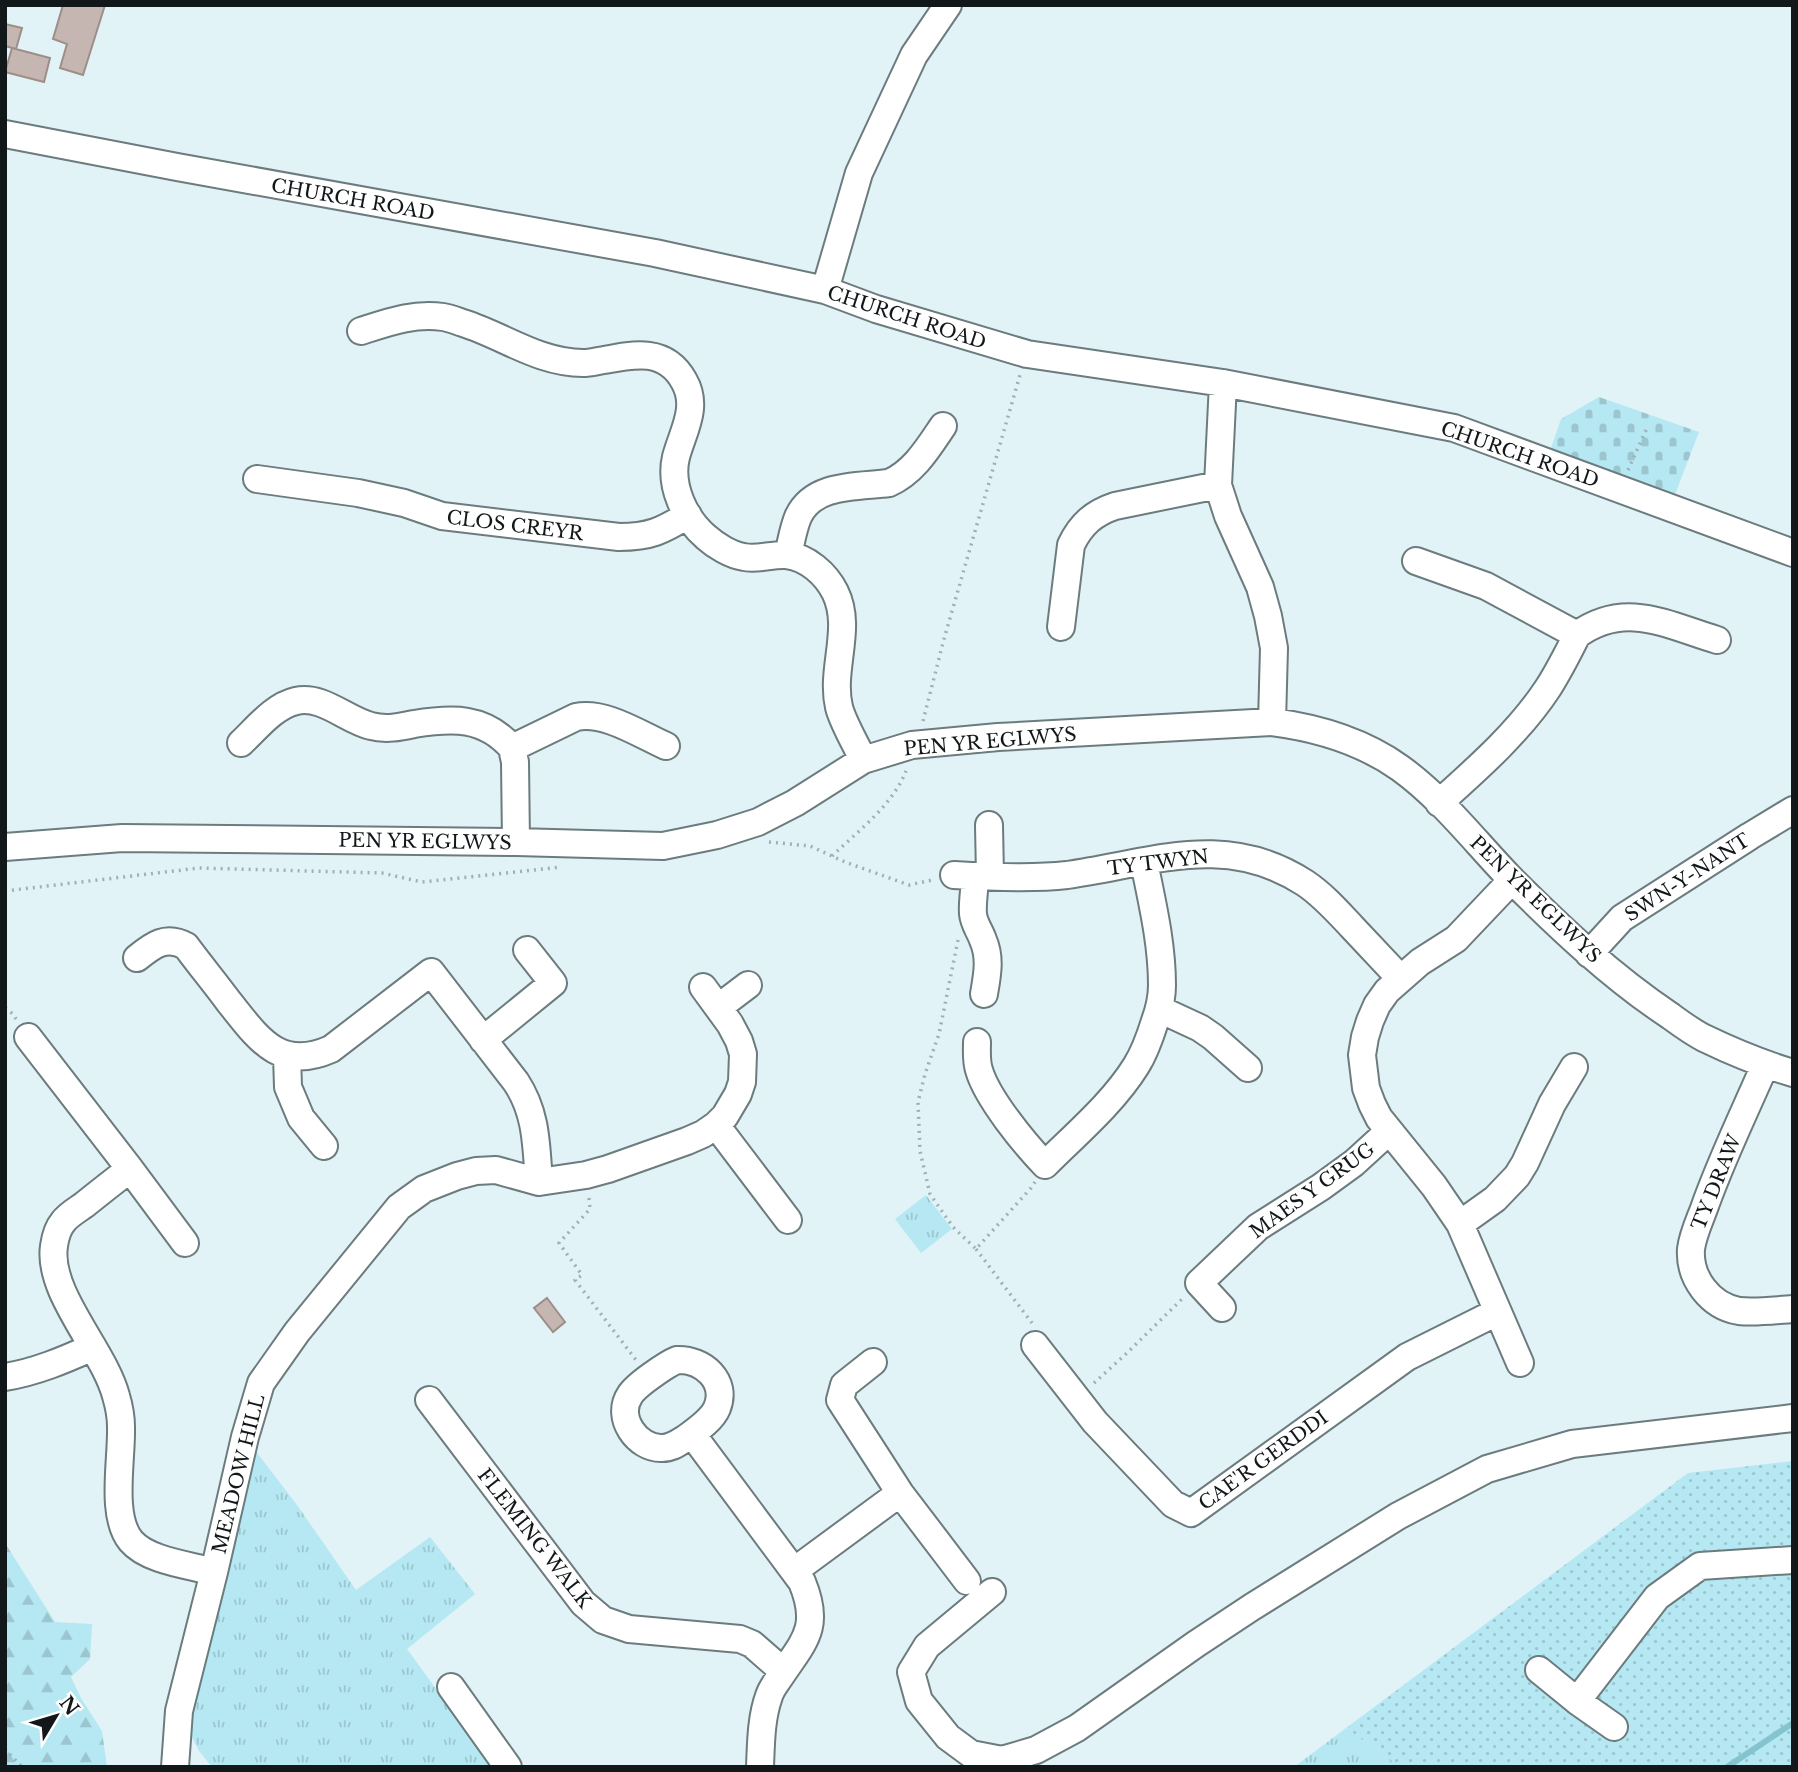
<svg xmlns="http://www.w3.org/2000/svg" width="1798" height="1772" font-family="'Libre Baskerville',serif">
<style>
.grass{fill:url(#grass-tufts)}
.forest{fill:url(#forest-firs)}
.cemetery{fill:url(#cemetery-stones)}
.garden{fill:url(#garden-dots)}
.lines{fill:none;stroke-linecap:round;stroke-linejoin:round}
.stream{stroke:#85c3cf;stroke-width:6}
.building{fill:#c5b6b1;stroke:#9d8e89;stroke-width:2}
.minor-casing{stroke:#6b7b7e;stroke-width:30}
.path{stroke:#a1afb2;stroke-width:3.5;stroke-dasharray:2 5;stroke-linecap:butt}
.minor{stroke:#fff;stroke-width:26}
.labels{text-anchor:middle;stroke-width:5;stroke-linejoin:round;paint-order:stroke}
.street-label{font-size:19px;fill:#121819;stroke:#fff}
</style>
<defs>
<pattern id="grass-tufts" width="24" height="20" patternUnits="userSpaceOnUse" patternTransform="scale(1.75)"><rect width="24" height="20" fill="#b5e8f2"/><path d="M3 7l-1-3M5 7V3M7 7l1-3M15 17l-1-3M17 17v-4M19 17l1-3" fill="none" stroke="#9bc6cf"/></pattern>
<pattern id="forest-firs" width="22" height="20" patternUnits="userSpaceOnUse" patternTransform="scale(1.75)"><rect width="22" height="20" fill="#b5e8f2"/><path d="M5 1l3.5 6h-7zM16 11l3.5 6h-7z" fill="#9bc6cf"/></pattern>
<pattern id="cemetery-stones" width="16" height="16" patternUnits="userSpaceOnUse" patternTransform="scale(1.75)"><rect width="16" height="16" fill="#b5e8f2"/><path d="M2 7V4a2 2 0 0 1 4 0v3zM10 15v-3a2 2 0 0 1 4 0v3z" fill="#9bc6cf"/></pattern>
<pattern id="garden-dots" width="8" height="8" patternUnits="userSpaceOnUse" patternTransform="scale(1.75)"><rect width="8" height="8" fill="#b5e8f2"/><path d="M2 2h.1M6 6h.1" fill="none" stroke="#9bc6cf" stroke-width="1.8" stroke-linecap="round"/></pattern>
</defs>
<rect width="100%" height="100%" fill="#e1f3f6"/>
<path class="grass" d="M926,1195L952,1229L921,1253L895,1219Z
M245,1437L297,1505L356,1590L430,1537L475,1594L407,1649L493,1767H212L199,1751L179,1711Z
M1346,1728L1402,1767H1294Z"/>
<path class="forest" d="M5,1543L55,1622L92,1624L90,1659L71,1677L81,1698L102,1731L107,1767H5Z"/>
<path class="cemetery" d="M1599,397L1699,432L1674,497L1550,451L1561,419Z"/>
<path class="garden" d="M1793,1461V1767H1401L1346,1728L1688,1473Z"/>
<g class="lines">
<path class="stream" d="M1727,1767L1793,1723"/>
</g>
<path class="building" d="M63,5H105L83,75L60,68L67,44L53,39Z
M5,24L22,28L16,49L5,46Z
M12,48L50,58L44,82L5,72Z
M547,1298L565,1322L553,1332L534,1308Z"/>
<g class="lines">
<g class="minor-casing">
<path id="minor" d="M5,134L177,167L655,253L825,290L876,309L1027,354L1223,383L1454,428L1793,553
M825,290L859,173L914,55L948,5
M361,331C389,322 413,313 443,317C450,318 457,321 463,323C504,336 539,363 583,363C590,363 597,361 604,360C635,354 666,348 684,381C699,407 683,431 676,457C669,486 685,519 706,537C716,546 731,555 744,557C757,560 772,554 786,555C807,557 826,574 835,592C853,628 830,669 839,707C842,721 857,746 863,760
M257,479L358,493L404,503L442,516L619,537C650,537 662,531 688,515
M1218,485L1223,383
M788,555C791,543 793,529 798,517C813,483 858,487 889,483C914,472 928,448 943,426
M1416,561L1486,586L1577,635C1625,600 1667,625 1717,640
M1061,627L1071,545C1081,524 1094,513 1115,506L1218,485L1228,516L1260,587L1268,616L1274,648L1272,722
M241,743C257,728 274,706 296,701C323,695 346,720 371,726C386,730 400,727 414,724C452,718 484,716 512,748
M1439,803C1478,768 1519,732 1548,688C1559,671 1568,653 1577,635
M989,825L990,876
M516,842L515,762L512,748L576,717C605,711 639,734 666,746
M5,847L122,838L516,842L663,846L717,835L758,822L795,803L863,760L912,745L998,737L1272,722C1319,728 1362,741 1400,768C1443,799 1476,843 1512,880C1561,929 1612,977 1669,1015C1680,1023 1692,1032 1704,1038C1733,1052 1762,1064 1793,1073
M954,875C989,877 1032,879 1067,875C1153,863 1225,831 1305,883C1323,895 1338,912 1352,927C1368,944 1384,961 1400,978
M975,876C975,888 972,902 973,914C974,924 980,931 983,940C991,958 987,976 984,994
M1512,880L1456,939L1420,962L1387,991L1377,1005L1370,1021L1365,1037L1362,1055L1366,1088L1372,1104L1379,1118L1434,1186L1460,1224L1520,1363
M1589,954L1622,918L1750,836L1793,810
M137,958C153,945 166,935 186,946C200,965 215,983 229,1002C258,1038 279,1072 331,1049L431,972L516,1082C537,1114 536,1145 539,1182
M719,1007L748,985
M1159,1009L1200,1028L1213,1037L1248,1068
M28,1037L130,1169C114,1181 99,1193 84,1205C77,1210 68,1215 63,1222C58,1228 55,1239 54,1246C47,1293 104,1350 116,1396C119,1406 121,1417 121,1427C122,1460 110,1516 131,1541C148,1561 190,1565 214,1572
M483,1040L553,983L527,950
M977,1042C977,1051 976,1061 979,1070C987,1098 1024,1143 1045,1165C1076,1134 1113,1103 1136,1066C1145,1052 1150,1037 1155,1021C1159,1010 1162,997 1162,985C1162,943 1152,902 1144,862
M287,1055L288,1087L301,1118L324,1146
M1765,1065C1745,1111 1723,1156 1706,1203C1701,1218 1693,1233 1691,1249C1689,1278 1710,1306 1739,1311C1756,1313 1776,1310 1793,1309
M716,1125L788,1220
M130,1169L185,1243
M1460,1224L1495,1199L1517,1176L1525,1163L1552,1104L1574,1067
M1222,1308L1199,1283L1258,1227L1321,1187L1354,1163L1389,1131
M1035,1345L1095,1422L1173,1504L1191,1513L1407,1357L1497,1312
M677,1360C703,1359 728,1381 717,1408C712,1420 697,1430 686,1438C678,1443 672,1448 662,1448C637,1449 615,1417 630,1395C636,1385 667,1364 677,1360Z
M873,1362L844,1385L840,1400L900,1493
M5,1377C36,1372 64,1360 93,1347
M429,1400L583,1603L603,1620L629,1629L740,1639L752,1644L783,1671
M692,1434L802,1582C821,1628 804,1641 780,1677C776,1683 771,1689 769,1696C761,1718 761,1743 760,1767
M794,1571L900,1493L967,1581
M992,1592L927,1646L911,1672L919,1701L948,1737L971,1754L1002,1760L1036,1750L1077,1728L1196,1644L1252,1607L1398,1516L1487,1469L1572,1444L1793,1418
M1539,1670L1577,1701L1614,1727
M451,1687L508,1767
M1577,1701L1657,1597L1700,1566L1793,1560
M175,1767L179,1711L214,1572L245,1437L261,1383L297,1332L399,1207L424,1189L457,1176L476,1171L496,1170L539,1182L586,1175L608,1169L687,1141L703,1134L716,1125L725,1116L738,1094L742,1082L743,1054L739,1041L730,1024L703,987"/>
</g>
<path class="path" d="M1628,470L1647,428
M923,721L944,639L1020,375
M769,842L810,846L845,862L909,885L932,880
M832,856C858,831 892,806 906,771
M5,891L199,868L382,873L422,882L561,867
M958,940L939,1034L925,1074L918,1102L920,1151L930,1194L953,1227L976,1249L1031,1188L1035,1182
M5,1008L13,1014L16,1019
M589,1198L590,1209L559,1243L582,1275L575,1280L636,1360
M976,1249L1032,1323
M1094,1383L1127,1353L1182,1299
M5,1749L22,1767"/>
<use href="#minor" class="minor"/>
</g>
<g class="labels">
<g class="street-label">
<text transform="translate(353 199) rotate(10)" y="7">CHURCH ROAD</text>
<text transform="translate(907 317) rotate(18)" y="7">CHURCH ROAD</text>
<text transform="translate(1520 454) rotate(19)" y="7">CHURCH ROAD</text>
<text transform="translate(515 525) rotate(7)" y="7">CLOS CREYR</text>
<text transform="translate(990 741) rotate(-5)" y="7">PEN YR EGLWYS</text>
<text transform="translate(425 841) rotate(1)" y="7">PEN YR EGLWYS</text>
<text transform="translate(1158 862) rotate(-7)" y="7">TY TWYN</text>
<text transform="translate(1687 877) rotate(-33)" y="7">SWN-Y-NANT</text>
<text transform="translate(1536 899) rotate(44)" y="7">PEN YR EGLWYS</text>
<text transform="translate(1716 1182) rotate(-68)" y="7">TY DRAW</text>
<text transform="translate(1312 1190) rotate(-36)" y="7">MAES Y GRUG</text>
<text transform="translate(1263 1460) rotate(-36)" y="7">CAE'R GERDDI</text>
<text transform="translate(238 1474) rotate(-76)" y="7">MEADOW HILL</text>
<text transform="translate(535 1538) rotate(52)" y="7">FLEMING WALK</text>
</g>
</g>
<rect width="1798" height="1772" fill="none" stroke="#121819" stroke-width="14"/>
<g transform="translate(56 1716) rotate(52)" stroke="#ffffff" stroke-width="5" paint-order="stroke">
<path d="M0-5L12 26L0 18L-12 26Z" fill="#121819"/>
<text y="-10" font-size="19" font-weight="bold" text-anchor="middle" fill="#121819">N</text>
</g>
</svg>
